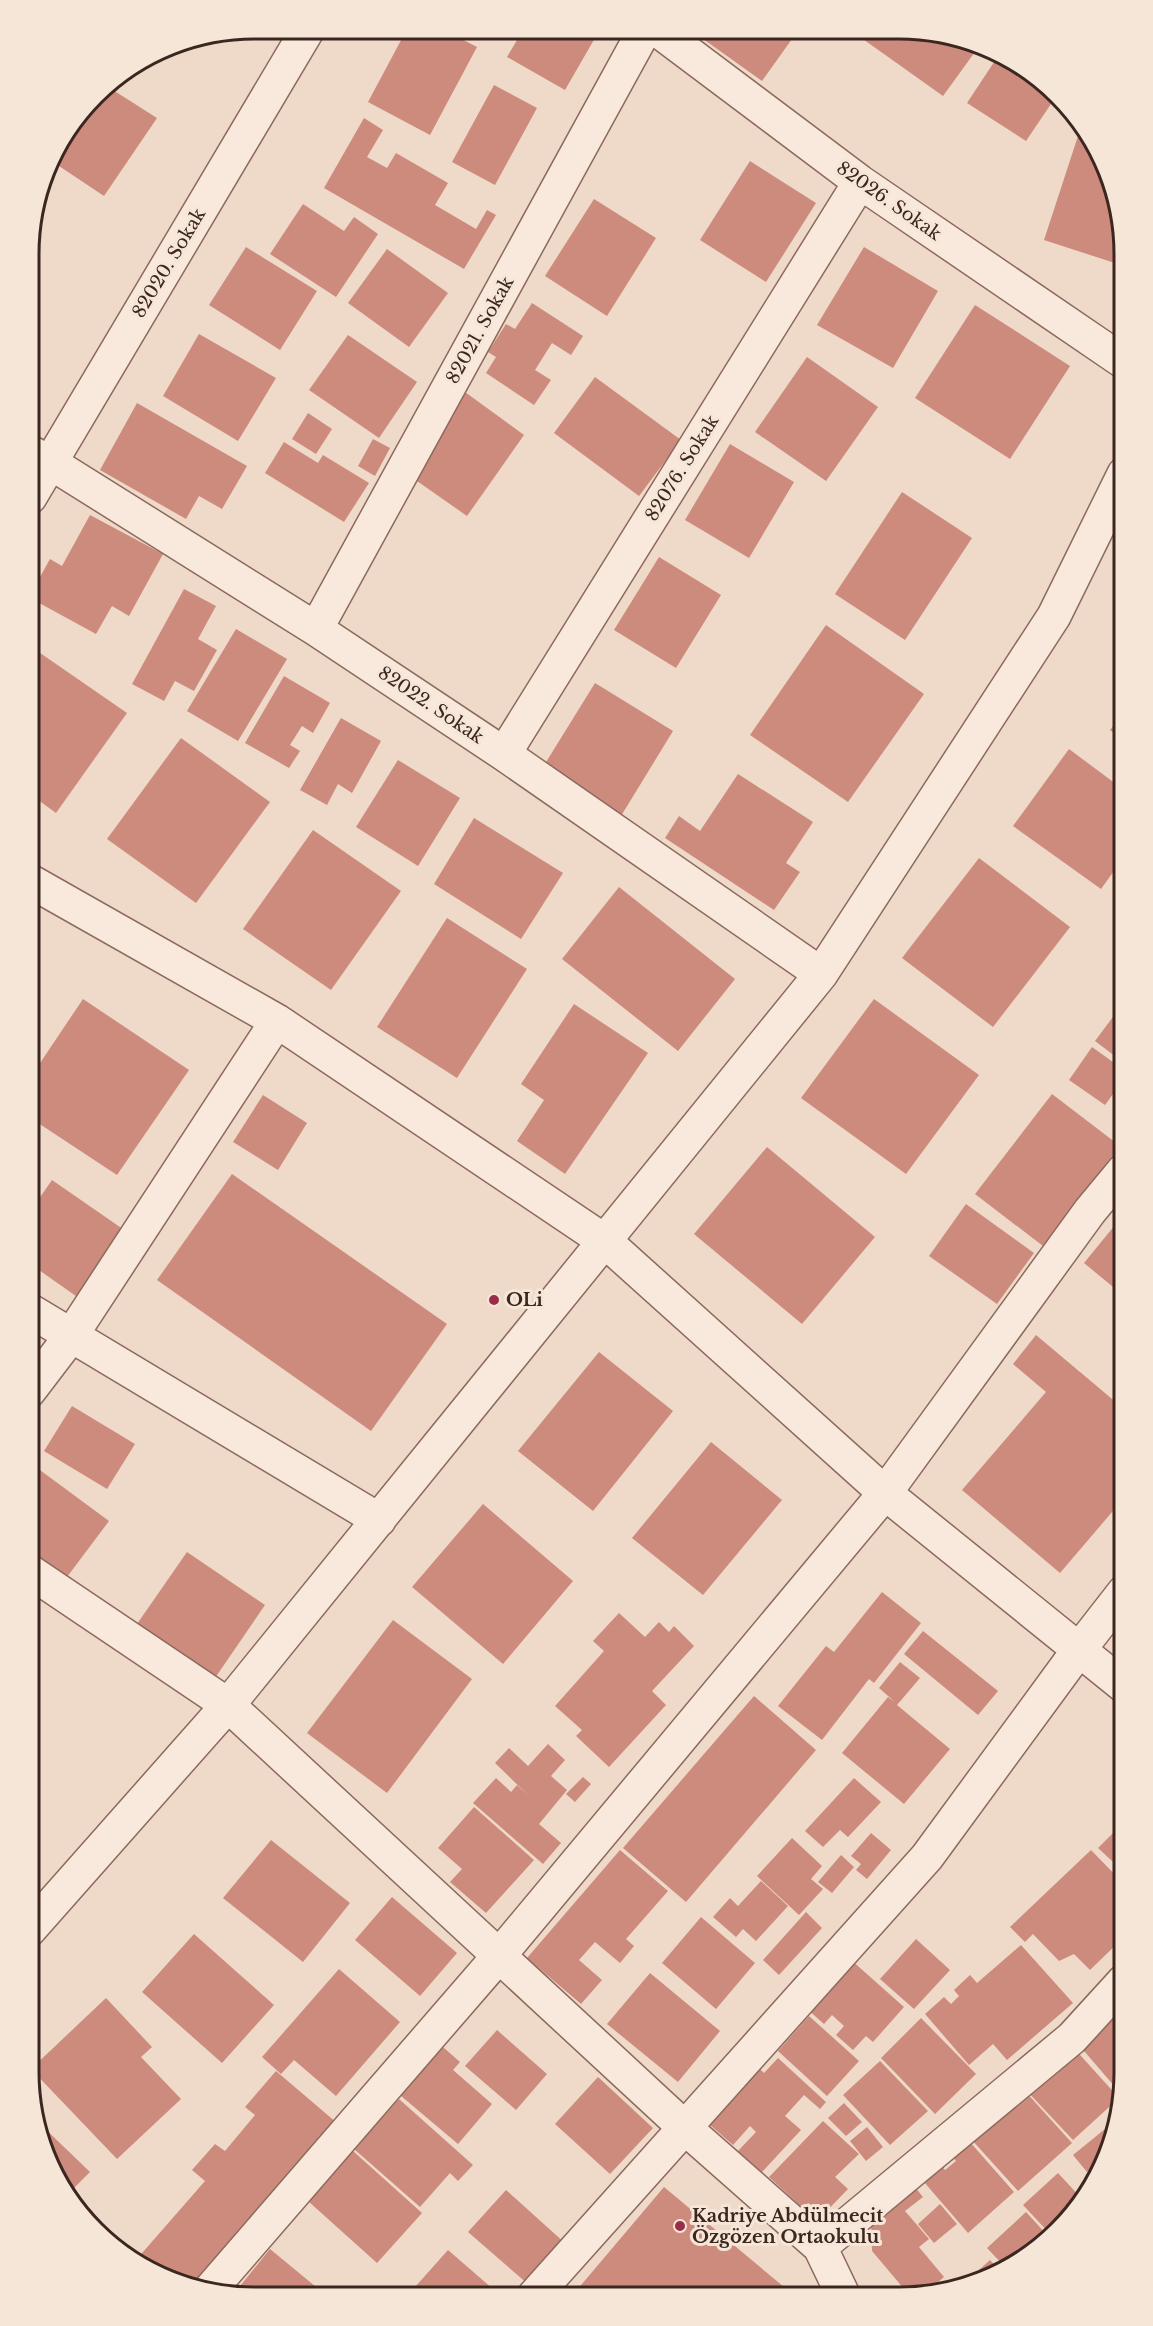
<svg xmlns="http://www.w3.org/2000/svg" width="1153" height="2326" font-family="'Libre Baskerville',serif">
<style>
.building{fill:#cd8b7e}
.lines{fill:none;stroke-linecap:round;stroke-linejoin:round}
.minor-casing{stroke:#8b6a5d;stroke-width:36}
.minor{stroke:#f9e9dc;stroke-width:33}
.poi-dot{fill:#9a2d4a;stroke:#f6e6d8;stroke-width:2}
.labels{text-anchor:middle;stroke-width:6;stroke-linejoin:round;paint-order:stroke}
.street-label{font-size:18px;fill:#3c2720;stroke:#f6e6d8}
.poi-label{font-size:18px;font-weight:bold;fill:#3c2720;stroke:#f6e6d8;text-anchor:start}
.rim{fill:none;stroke:#3c2720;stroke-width:3}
</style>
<rect width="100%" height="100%" fill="#efd9c8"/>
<path class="building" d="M407,29L444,30L477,47L430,135L368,102Z
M523,30L599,31L565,90L507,57Z
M692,31L797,32L762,81Z
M853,32L943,33L980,45L943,96Z
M1000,53L1047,84L1057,95L1026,141L967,103Z
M105,85L157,118L104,196L50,160L52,154Z
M494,85L537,108L495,185L452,162Z
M364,118L383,130L367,157L387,168L396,153L448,183L435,205L476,229L487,210L496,215L464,269L324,188Z
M1078,136L1092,140L1113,182L1124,254V266L1044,240Z
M750,161L816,203L766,282L700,240Z
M594,199L656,238L607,316L545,276Z
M303,204L344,231L354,217L378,234L336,297L270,254Z
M246,247L317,291L280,350L209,305Z
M864,247L938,291L893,368L817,325Z
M387,249L448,293L409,347L348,303Z
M532,303L583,336L571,355L552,343L535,370L551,380L534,405L486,373L496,357L488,352L506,324L515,329Z
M975,305L1070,366L1010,459L915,398Z
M199,334L276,378L238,441L163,396Z
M348,335L417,382L379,438L309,390Z
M807,357L878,407L826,481L755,432Z
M595,377L681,440L639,496L554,433Z
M465,392L524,435L467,516L407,474Z
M137,403L247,466L222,509L199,496L186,519L100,470Z
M308,413L332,429L316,454L292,439Z
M373,439L390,448L375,476L358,466Z
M284,442L318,463L323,455L369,483L344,522L265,473Z
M730,444L794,482L749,558L685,520Z
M902,492L972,538L905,640L835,594Z
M90,515L163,554L129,616L112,606L96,634L30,598V595L50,559L62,566Z
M659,557L721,595L676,668L614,630Z
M184,589L216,606L198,639L217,650L194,691L175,681L164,701L132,684Z
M826,625L924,694L848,802L750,735Z
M236,629L287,659L238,741L187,711Z
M30,646L127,713L56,813L30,794Z
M284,676L330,703L313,733L302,726L290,745L300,751L289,768L245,743Z
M595,683L673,731L621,816L543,767Z
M1124,712V741L1110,730Z
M341,718L381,741L352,793L338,784L327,805L300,790Z
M181,738L270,802L196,903L107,839Z
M1069,749L1124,790V857L1101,889L1013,826Z
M398,760L460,798L418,866L356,827Z
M738,774L813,822L786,863L800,872L774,910L665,838L679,816L700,831Z
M474,818L563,873L521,939L434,884Z
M313,830L401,891L331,990L243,929Z
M979,858L1070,927L993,1027L902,958Z
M619,887L735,979L678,1051L562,959Z
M447,918L527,969L457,1078L377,1027Z
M83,999L189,1070L117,1175L29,1117L30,1078Z
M874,999L979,1075L906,1174L801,1098Z
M1124,1002V1063L1095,1041Z
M574,1004L648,1053L565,1174L517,1141L544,1100L521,1084Z
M1092,1047L1124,1070V1079L1105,1105L1069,1080Z
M1052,1094L1120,1146L1043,1246L975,1194Z
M263,1095L307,1123L278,1170L233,1142Z
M767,1147L875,1237L802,1324L694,1234Z
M232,1174L447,1324L371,1431L157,1280Z
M29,1180L39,1186L29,1200Z
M52,1180L130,1234L83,1301L29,1263V1213Z
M966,1204L1034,1253L997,1304L929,1256Z
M1124,1214V1296L1084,1263Z
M1036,1335L1124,1409V1498L1060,1573L962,1490L1046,1392L1013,1364Z
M599,1352L673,1411L593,1511L518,1451Z
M72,1406L135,1444L107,1489L44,1451Z
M711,1442L782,1500L703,1595L632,1538Z
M29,1462L109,1521L64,1581L29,1555Z
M483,1504L573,1581L503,1664L412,1587Z
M187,1552L265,1605L215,1678L137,1624Z
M882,1592L921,1623L874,1683L869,1679L822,1740L778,1706L826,1646L834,1652Z
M1124,1612V1643L1109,1632Z
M619,1613L645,1637L659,1622L669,1632L674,1626L694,1646L652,1691L666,1705L609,1767L576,1736L582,1730L555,1706L604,1651L593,1641Z
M393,1620L472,1679L387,1793L307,1733Z
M923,1631L998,1691L978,1715L904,1654Z
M900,1662L920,1678L897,1705L950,1749L904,1804L842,1753L888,1697L895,1702L879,1688Z
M754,1696L816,1750L686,1902L623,1848Z
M548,1744L565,1760L551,1776L567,1790L539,1824L561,1843L543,1864L473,1803L496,1778L511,1792L517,1785L529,1796L495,1763L509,1748L528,1766Z
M583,1777L591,1784L575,1802L566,1794Z
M854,1778L881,1802L848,1837L840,1830L823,1847L805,1831Z
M474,1807L534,1860L486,1913L450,1882L462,1869L438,1848Z
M1124,1822V1872L1098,1848Z
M871,1833L891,1850L867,1879L856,1870L861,1864L851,1856Z
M792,1838L822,1866L811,1879L823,1889L799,1915L757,1876Z
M271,1840L350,1903L303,1962L223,1898Z
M620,1850L668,1891L626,1939L634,1946L620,1963L595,1942L579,1960L602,1980L581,2004L527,1958Z
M1091,1850L1124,1884V1937L1090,1970L1074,1954L1059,1961L1033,1934L1025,1942L1010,1927Z
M841,1855L854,1867L832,1893L818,1882Z
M761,1881L788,1906L756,1941L743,1929L736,1937L713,1917L730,1898L738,1906Z
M392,1897L457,1953L420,1996L355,1940Z
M806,1912L822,1928L779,1975L763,1960Z
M701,1917L755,1963L716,2009L662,1963Z
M194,1934L274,2005L222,2063L142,1992Z
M916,1939L950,1970L914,2009L880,1979Z
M1021,1945L1073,2003L1007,2060L993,2044L969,2065L925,2014L944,1997L951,2004L959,1996L954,1990L970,1975L977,1983Z
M850,1959L904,2007L873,2042L866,2036L853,2050L836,2035L844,2026L832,2015L824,2024L806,2008Z
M339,1969L400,2022L336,2096L294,2060L281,2074L262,2057Z
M650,1973L720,2031L678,2082L607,2024Z
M106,1998L152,2047L141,2057L181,2099L117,2159L31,2069Z
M1124,2004V2087L1122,2095L1078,2044Z
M809,2016L859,2061L827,2096L778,2051Z
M921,2018L976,2074L935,2114L881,2058Z
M497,2030L547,2074L516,2110L465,2066Z
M436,2041L460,2062L453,2070L492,2104L458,2144L394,2090Z
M1072,2046L1119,2098L1073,2140L1025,2089Z
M778,2058L826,2102L820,2109L804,2095L785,2116L801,2130L762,2172L738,2151L756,2132L750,2126L733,2145L702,2118L759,2068L764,2073Z
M880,2061L928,2111L890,2145L843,2095Z
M276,2071L337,2123L194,2287L167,2280L136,2260L205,2181L192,2170L215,2144L225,2151L255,2115L245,2107Z
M598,2077L653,2128L610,2174L555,2124Z
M1025,2091L1072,2143L1018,2191L972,2140Z
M399,2099L473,2165L458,2181L450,2173L420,2207L354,2149Z
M844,2103L862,2122L846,2136L828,2118Z
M1116,2120L1107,2158L1104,2163L1102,2161L1087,2172L1073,2155Z
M37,2121L90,2172L66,2196L40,2144Z
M823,2121L859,2154L835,2177L848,2189L817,2221L769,2177Z
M867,2127L883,2147L866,2161L850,2141Z
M962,2133L1014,2192L968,2233L918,2175L936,2159L945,2170L956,2161L945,2148Z
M353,2151L422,2213L377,2263L308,2201Z
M1058,2173L1083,2200L1078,2210L1051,2235L1023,2205Z
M914,2186L923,2197L905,2211L929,2239L919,2247L944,2277L925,2293L910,2296L872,2251L871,2221Z
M664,2187L796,2297H571Z
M506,2190L566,2244L529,2285L468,2232Z
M940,2204L957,2224L934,2243L918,2224Z
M1026,2212L1049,2237L1025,2259L1006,2268L987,2248Z
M270,2249L327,2296H232Z
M448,2250L501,2296H407Z
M990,2260L1000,2271L971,2286L959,2288Z"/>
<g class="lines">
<g class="minor-casing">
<path id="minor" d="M659,31L860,182L1124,362
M30,452L51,463L316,629L504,754L821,974
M30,497L308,29
M316,629L644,31
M504,754L860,182
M30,881L277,1021L606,1242L885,1493L1124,1686
M29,1310L379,1520
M29,1391L71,1336L277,1021
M29,1571L228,1705L684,2127L820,2247L844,2297
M29,1930L228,1705L821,974L1054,616L1124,474
M820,2247L1072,2038L1124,1981
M209,2291L498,1957L885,1493L1090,1211L1124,1170
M534,2296L927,1857L1078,1651L1124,1592"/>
</g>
<use href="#minor" class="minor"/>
</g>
<g class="poi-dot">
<circle cx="494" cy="1300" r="6"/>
<circle cx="680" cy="2226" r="6"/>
</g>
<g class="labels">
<g class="street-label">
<text transform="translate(889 201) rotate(35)" y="6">82026. Sokak</text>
<text transform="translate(169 263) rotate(-59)" y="6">82020. Sokak</text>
<text transform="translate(480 330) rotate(-61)" y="6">82021. Sokak</text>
<text transform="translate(682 468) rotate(-58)" y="6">82076. Sokak</text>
<text transform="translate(431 705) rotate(34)" y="6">82022. Sokak</text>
</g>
<g class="poi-label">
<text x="506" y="1306">OLi</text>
<text x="692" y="2222">Kadriye Abdülmecit<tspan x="692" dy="21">Özgözen Ortaokulu</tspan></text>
</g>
</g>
<path d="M0 0H1153V2326H0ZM254 39H899A215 215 0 0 1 1114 254V2072A215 215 0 0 1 899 2287H254A215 215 0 0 1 39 2072V254A215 215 0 0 1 254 39Z" fill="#f6e6d8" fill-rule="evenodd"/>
<path class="rim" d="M254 39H899A215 215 0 0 1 1114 254V2072A215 215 0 0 1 899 2287H254A215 215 0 0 1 39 2072V254A215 215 0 0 1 254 39Z"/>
</svg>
